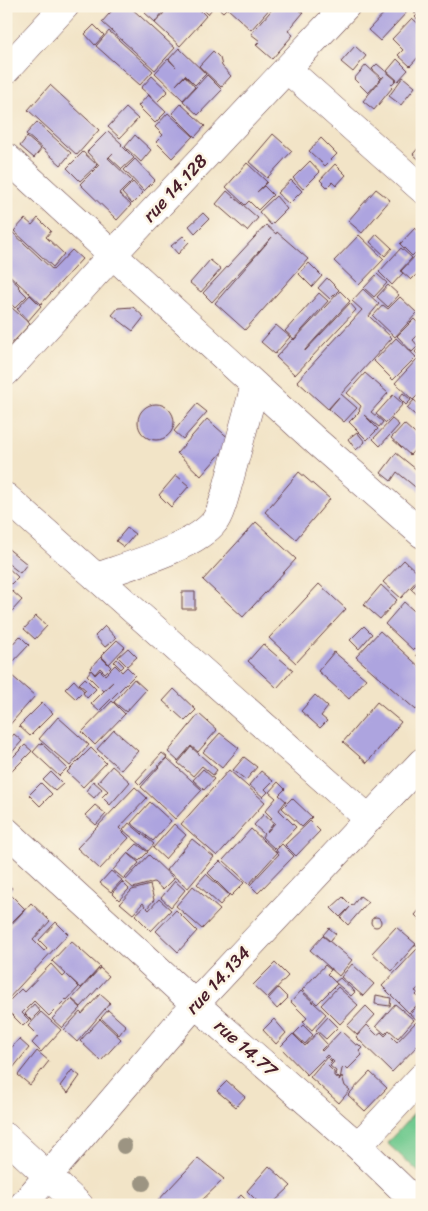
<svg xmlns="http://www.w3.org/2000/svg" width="428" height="1211" font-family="Sriracha,sans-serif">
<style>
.green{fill:#72ca90;stroke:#5e745e}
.building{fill:#ada4df}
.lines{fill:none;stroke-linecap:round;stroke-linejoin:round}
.minor-casing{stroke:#633d42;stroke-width:29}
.minor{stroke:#fff;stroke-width:28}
.tree{fill:#9c9482}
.labels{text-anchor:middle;stroke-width:5;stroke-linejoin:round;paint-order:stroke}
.street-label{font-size:18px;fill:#4a1f2b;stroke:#fcf5e5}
</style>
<rect width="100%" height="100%" fill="#fcf5e5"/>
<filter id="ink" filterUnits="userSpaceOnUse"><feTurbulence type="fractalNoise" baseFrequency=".02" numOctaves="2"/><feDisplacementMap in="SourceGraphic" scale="10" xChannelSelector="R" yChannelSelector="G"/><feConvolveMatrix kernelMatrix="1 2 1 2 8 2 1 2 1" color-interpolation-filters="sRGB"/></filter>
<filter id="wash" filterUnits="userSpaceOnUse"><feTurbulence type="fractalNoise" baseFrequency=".0096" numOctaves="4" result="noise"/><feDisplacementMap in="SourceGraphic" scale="20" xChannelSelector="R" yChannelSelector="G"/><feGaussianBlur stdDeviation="1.12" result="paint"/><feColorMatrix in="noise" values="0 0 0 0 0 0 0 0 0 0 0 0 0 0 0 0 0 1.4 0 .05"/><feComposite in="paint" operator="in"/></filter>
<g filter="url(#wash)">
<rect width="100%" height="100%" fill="#f2e4c7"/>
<path class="green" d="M422,1105V1175L387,1143Z"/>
<g id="blocks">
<path class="building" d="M116,6H129L175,48L155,70L102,22Z
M151,6H196L206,16L199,24H200L180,46L155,23L164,13L163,12L155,22L145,13Z
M200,6H214L208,14Z
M216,6H272L251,30L227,8L223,12Z
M275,6H295L303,13L288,31L293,35L272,59L256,45L260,41L251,34Z
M391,6H401L407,12L380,41L368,30Z
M407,6H422V7L415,14Z
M422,11V24L415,17Z
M412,18L422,27V53L410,66L398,55L403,50L392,39Z
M94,25L104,35L95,45L85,34Z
M109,31L153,71L140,85L96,46Z
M355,46L366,56L353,72L341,62Z
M179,48L206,74L195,85L185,75L176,85L185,76L195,87L183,100L155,73L168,59L176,67L169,59Z
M213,51L220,58L222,66L231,76L221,87L199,66Z
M397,59L408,70L398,81L387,71Z
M377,64L396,80L390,86L392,88L374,110L363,101L384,76L382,78L372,69Z
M366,65L381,79L368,93L354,79Z
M207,75L222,90L198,115L183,101Z
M152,76L168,91L157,102L141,88Z
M403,77L415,87L401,105L389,96Z
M50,85L99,130L77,155L28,110Z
M148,95L166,112L155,123L138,106Z
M181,104L205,126L195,137L172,114Z
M126,108L138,119L120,138L108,127Z
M168,113L193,136L172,158L156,142L163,135L155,127Z
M37,122L71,153L61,165L26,134Z
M108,131L122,144L121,145L134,158L122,169L109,157L113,153L108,158L132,181L119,194L131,205L117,220L80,184L99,165L87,152Z
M273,134L292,151L267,178L249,162Z
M135,135L151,150L141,162L125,147Z
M27,137L41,149L34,158L20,146Z
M321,138L337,154L325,166L309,151Z
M422,144V162L413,154Z
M83,152L97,165L80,181L67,168Z
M135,159L155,180L144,191L124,170Z
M310,161L320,172L303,189L293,178Z
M247,163L267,182L257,192L264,186L273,195L258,210L249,201L245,205L226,187Z
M335,164L346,175L336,186L332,182L327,187L320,180Z
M291,180L302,191L289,204L277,193Z
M133,182L143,193L132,204L122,193Z
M376,189L390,200L362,233L348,221Z
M227,191L258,218L247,231L216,204Z
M6,192L11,198L7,222H6Z
M276,196L287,209L271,225L259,212Z
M203,213L209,219L195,233L189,226Z
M38,218L51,231L46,237L64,254L53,267L14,231L25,219L32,225Z
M266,225L276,234L277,232L308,259L245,330L215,303L272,237L212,302L203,293Z
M415,228L422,234V255L419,257L422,260V269L411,280L401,271L417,254L415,253L412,256L400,244Z
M11,231L53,270L72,250L82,259L41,304L6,272V237Z
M377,234L392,248L385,256L370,242Z
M359,235L384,259L359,285L334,261Z
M183,236L189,242L178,254L171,246Z
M401,248L412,258L400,271L403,273L392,285L379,272Z
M210,260L221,269L201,292L190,283Z
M309,263L322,276L312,287L299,274Z
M6,274L19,286L18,287L27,296L15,308L6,299Z
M377,274L387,283L374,297L364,288Z
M327,278L339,290L330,299L318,288Z
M388,285L399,295L388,307L377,297Z
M363,289L379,304L369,316L392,338L341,394L357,408L344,422L329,409L339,397L328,409L297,381L362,310L352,301Z
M340,291L350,301L305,350V351L350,303L356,310L295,375L276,357L293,339L294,340Z
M319,293L328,301L294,339L285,331Z
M30,295L41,306L28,321L17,309Z
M400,297L417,313L395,337L373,316L383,305L388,309Z
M11,307L30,324L6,350V312Z
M133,307L144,317L133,331L112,315L118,308Z
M414,319L422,327V331L413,340L418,346L412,352L397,336Z
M276,325L290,337L275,354L261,342Z
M396,338L416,357L393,380L374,361Z
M422,344V359L415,352Z
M417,359L422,364V391L413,400L395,383Z
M365,373L388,393L371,412L383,422L379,427L364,415L378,429L367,440L349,422L360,411L359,410L361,406L347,393Z
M403,393L411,400L406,405L399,398Z
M393,395L403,404L386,423L376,414Z
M414,400L422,407V421L407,408Z
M197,404L207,412L183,439L174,431Z
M138 422a18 18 0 1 1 36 0a18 18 0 1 1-36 0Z
M207,419L232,441L201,476L177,453Z
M392,419L399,425L380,446L373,439Z
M404,424L422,440V442L410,455L391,438Z
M357,432L365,442L356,450L348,439Z
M396,453L422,474V489L420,491L397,472L391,481L381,473Z
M299,472L330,499L296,539L265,512Z
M176,475L189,486L171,507L159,495Z
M256,522L296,559L243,617L203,580Z
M127,528L135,534L124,547L116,541Z
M6,547L27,564L20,573L6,562Z
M404,560L421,576L401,598L383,582Z
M6,566L18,577L6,589Z
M422,578V599L411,589Z
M319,584L346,609L296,663L269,638Z
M381,585L397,600L380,619L364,605Z
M12,591L22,600L12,611L6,605V598Z
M182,592H195V609H182Z
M404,602L422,618V641L413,650L385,624Z
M36,616L47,626L35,639L24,629Z
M105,626L116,638L105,647L95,636Z
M364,626L372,634L359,649L350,640Z
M380,631L422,669V703L416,710L356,657Z
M20,636L29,645L10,665L6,662V651Z
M117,640L125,647L109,664L101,656Z
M263,644L293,670L277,688L248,661Z
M128,648L137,657L127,666L118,657Z
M422,648V660L416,655Z
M334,652L366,679L349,699L318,671Z
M101,657L111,667L105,673L100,668L95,674L90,669Z
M117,659L124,666L121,669L114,662Z
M115,665L122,672L127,667L135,675L99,711L91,704L113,682L103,691L87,675L91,670L95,675L100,670L105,675Z
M11,675L35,696L6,729V680Z
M85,678L96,689L87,698L83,693L86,690L79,684Z
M134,679L146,690L126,712L114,702Z
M74,680L84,691L76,699L65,689Z
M174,689L196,710L185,721L163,701Z
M315,695L328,707L321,716L327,721L320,728L301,711Z
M112,701L125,714L95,745L82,732Z
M377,702L401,722L367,763L343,742Z
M42,703L53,713L30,736L19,726Z
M199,714L217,730L198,752L191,746L178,761L168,752Z
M58,717L89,745L70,766L39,739Z
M114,730L138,751L121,770L97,749Z
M220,733L239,748L222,768L203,752Z
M14,734L22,741L6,759V743Z
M41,743L67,768L59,776L33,752Z
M25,745L32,751L6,777V764Z
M191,747L217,770L213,775L202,766L193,776L178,763Z
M91,748L106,763L83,787L67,772Z
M162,753L167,757L140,785L136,781Z
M244,757L257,767L246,780L233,770Z
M167,758L202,790L175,819L141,787Z
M112,766L130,782L110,805L102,797L108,791L98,782Z
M203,769L214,779L204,790L193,780Z
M229,770L265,802L217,856L181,824Z
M261,771L273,781L265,789L268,792L263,797L249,785Z
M51,772L63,784L55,791L43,780Z
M93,781L102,789L94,798L86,791Z
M278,782L285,789L279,795L286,801L279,810L296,827L275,849L262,837L264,834L254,825L264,814L273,824L267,832L275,823L270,819L272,818L265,811L276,798L269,792Z
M41,783L52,794L40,806L29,795Z
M135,787L147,798L119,828L129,838L100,869L77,848Z
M292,798L312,817L302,827L282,808Z
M150,802L171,821L153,841L131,823Z
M95,805L106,814L96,825L85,815Z
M310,821L320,831L296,856L285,845Z
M129,823L154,844L148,851L123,830Z
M174,824L186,835L165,859L153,848Z
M251,829L277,853L249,884L223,860Z
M192,839L214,857L188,888L166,870Z
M137,844L148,852L139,861L128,853Z
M282,844L294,856L258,893L250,885L279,854L276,850Z
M128,853L139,863L124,879L113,870Z
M149,855L174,879L163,890L154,882L133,888L125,881Z
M220,861L244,883L231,896L208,873Z
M111,871L122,880L111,892L100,883Z
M206,874L229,895L220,905L197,884Z
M175,881L185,890L171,907L161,898Z
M6,882L12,888L6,895Z
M122,882L129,889L119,900L112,893Z
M150,885L154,900L147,908L149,910L159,899L171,910L151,931L135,915L145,906L143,903L133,914L120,903L132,890Z
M193,886L220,910L202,929L176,906Z
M10,894L25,909L8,926L6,925V898Z
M360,896L368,902L348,925L341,918L350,907L340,917L331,908L343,897L352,906Z
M31,903L50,921L33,940L44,951L47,948L39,940L56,922L68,934L8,999L6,998V927L8,928Z
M422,907V922L415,915Z
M176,910L197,931L178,952L156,931Z
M371 922a5 5 0 1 1 10 0a5 5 0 1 1-10 0Z
M396,927L416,944L392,971L372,953Z
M329,928L336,934L330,941L323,935Z
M323,936L352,960L339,976L310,950Z
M422,939V950L416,946Z
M71,941L100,967L81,988L67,975L79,987L67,1000L66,999L49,1016L34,1001L22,1013L29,1020L23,1026L6,1009V1004L21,989L24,992L51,964L63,977L66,974L52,961Z
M417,949L422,954V985L415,991L418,993L416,995L422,1000L409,1013L382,986Z
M275,963L288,976L267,998L253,985Z
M352,964L374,984L363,996L341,977Z
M325,965L331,970L327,974L337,984L317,1004L302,990Z
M100,968L109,976L81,1007L72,999Z
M340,978L355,992L351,996L335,982Z
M338,987L358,1005L340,1024L321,1005Z
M278,988L288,998L277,1009L268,999Z
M301,991L326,1014L312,1030L303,1022L307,1018L291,1002Z
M100,994L110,1003L77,1042L64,1030L80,1012L82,1014Z
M376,995L391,998L390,1006L375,1004Z
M71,999L81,1008L62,1028L52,1019Z
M422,1001V1015L417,1020L410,1014Z
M34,1004L40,1011L31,1020L25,1014Z
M395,1004L414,1020L398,1038L389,1030L385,1034L376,1026Z
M366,1006L375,1015L357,1035L347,1026Z
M108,1010L126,1026L119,1035L101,1018Z
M41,1012L61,1030L41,1052L32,1043L38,1036L28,1026Z
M328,1017L338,1027L326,1039L316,1030Z
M100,1019L121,1039L101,1061L80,1041Z
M274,1019L286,1033L276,1044L263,1030Z
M416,1022L422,1028V1041L392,1072L356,1037L367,1025L377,1035L381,1032L385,1036L388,1033L397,1042Z
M303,1025L313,1035L305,1044L294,1034Z
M341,1031L356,1045L358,1044L362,1048L359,1051L362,1055L347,1070L344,1067L342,1069L340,1079L335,1074L336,1071L330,1066L334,1062L327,1055L307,1075L280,1047L293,1034L305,1046L317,1033L327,1044L321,1050L322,1051Z
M19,1039L29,1048L13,1068L6,1062V1054Z
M37,1051L49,1061L30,1085L18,1075Z
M327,1057L332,1062L328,1066L334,1072V1076L340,1079L339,1081L342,1076L345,1086L350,1090L339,1103L310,1077Z
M72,1070L80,1076L68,1093L60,1086Z
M370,1072L387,1088L365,1111L348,1095Z
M227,1081L245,1097L236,1107L217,1091Z
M198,1158L224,1179L197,1205H154Z
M269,1166L291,1186L271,1205H261L247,1191Z
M241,1195L251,1205H232Z"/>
</g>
</g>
<g filter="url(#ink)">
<use href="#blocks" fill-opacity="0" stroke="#633d42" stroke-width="1"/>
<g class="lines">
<g class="minor-casing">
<path id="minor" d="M287,69L422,189
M6,70L65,6
M6,157L317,442L422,534
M6,372L113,254L346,6
M6,497L369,819
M96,577C127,566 196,547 215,521C221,512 223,502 226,492L255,385
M6,831L195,1004L358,1146L419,1205
M6,1137L79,1205
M358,1146L422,1077
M23,1205L195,1004L422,762"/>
</g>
<use href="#minor" class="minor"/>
</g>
<g class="tree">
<circle cx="124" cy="1146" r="8"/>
<circle cx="143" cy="1183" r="8"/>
</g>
</g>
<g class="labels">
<g class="street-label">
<text transform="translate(175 188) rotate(-47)" y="6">rue 14.128</text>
<text transform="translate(218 980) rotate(-47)" y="6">rue 14.134</text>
<text transform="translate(246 1048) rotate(41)" y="6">rue 14.77</text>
</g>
</g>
<rect width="428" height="1211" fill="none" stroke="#fcf5e5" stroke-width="25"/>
</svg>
